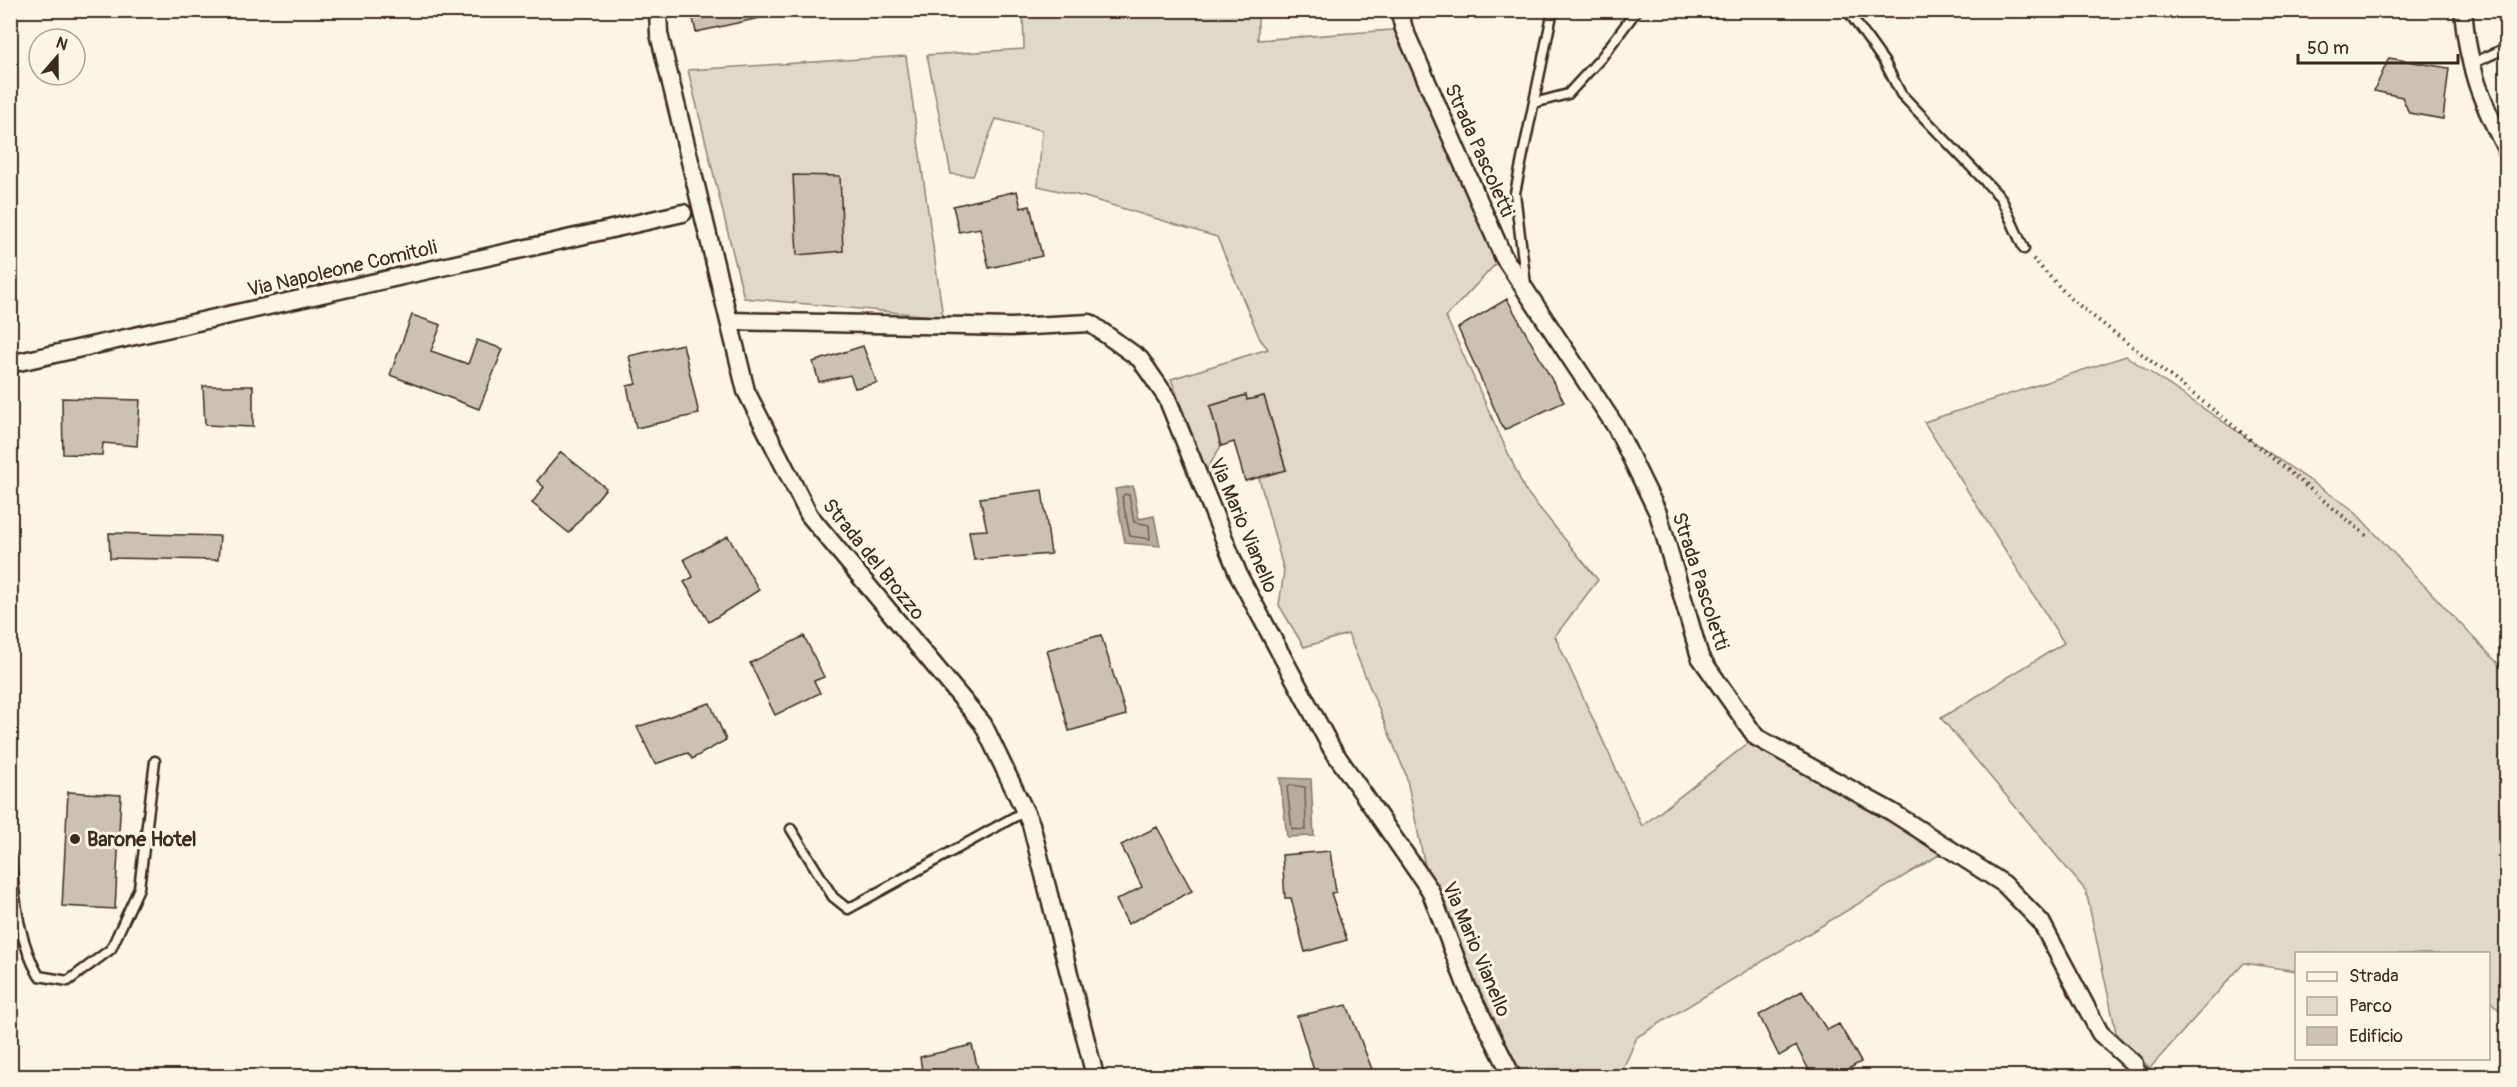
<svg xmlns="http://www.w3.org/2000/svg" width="2517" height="1087" font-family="Pangolin,sans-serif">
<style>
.green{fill:#e0d8c8;stroke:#8e8173;stroke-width:1.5}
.water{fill:#b7ad9e;stroke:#85796b;stroke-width:1.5}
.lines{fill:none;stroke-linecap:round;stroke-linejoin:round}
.shore{stroke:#6d5e51;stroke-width:1.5}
.building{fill:#ccc2b3;stroke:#3b2a1e;stroke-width:1.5}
.service-casing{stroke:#3b2a1e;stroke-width:13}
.minor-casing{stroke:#3b2a1e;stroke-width:21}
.path{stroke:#3b2a1e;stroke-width:4;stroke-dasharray:1.5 4.5;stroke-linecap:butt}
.service{stroke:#fcf5e5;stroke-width:8}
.minor{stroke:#fcf5e5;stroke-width:16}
.poi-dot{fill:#3b2a1e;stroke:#fcf5e5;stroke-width:2}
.labels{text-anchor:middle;stroke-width:6;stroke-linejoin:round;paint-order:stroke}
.street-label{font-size:20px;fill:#3b2a1e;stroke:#fcf5e5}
.poi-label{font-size:20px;font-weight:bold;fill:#3b2a1e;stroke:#fcf5e5;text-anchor:start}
</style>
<rect width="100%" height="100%" fill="#fcf5e5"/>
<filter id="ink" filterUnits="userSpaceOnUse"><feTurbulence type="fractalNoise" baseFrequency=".0167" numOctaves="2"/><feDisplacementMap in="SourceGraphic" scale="12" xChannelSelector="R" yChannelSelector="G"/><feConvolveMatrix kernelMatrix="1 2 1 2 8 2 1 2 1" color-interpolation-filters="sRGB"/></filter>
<g filter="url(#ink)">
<path class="green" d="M1023,11H1258V40L1404,29L1503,256L1446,317L1525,490L1598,580L1555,636L1642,826L1756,737L1949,849L1637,1037L1620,1076H1512L1430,890L1406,775L1348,634L1304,647L1279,605L1284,571L1259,478L1286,469L1264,396L1247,400L1245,395L1210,406L1221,446L1206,471L1171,379L1268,349L1260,339L1217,237L1085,197L1038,186L1042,130L996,119L973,176L951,174L927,55L1024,49Z
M906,56L943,317L744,298L688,70Z
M2126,356L2352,509L2506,672V1017L2489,1000L2488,954H2296V971L2244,963L2150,1068L2117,1037L2086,891L1941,718L2064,643L1924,422Z"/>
<path class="water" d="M1133,486L1139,519L1154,516L1160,546L1125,543L1115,489Z
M1280,778L1311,779L1314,836L1287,837Z"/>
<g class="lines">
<path class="shore" d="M1125,494L1129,495L1134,522L1149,525L1150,539L1130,536L1122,497Z
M1290,785L1305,787L1306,830L1292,829L1287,788Z"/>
</g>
<path class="building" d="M691,10H759L760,18L696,32Z
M2389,58L2449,68L2443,119L2409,113L2402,97L2374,91Z
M793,175L840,176L843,251L797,255Z
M1017,191L1021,208L1030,206L1042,256L989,268L980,228L959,232L953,206Z
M1507,299L1564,402L1504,430L1458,328Z
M412,315L441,325L431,351L468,364L477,340L503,349L479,409L390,375Z
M683,344L699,414L636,428L627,386L636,384L629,356Z
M863,346L877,383L855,388L850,375L819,382L813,362Z
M203,386H253V427L205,425Z
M1246,395L1247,400L1264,396L1286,470L1245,481L1234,442L1221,446L1210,406Z
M62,398L140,400L137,446L103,443L102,455L63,454Z
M561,452L606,488L569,533L532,503L544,487L537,481Z
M1042,490L1051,554L974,560L969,531L987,530L980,498Z
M109,533L220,536L218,560L110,558Z
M728,536L759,590L709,622L684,582L693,577L684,559Z
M1101,635L1126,715L1069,731L1047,650Z
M804,636L824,677L814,681L820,693L775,715L750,663Z
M710,703L726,740L692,759L688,753L655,764L637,727Z
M68,792L121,795L115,909L62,906Z
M1157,827L1192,891L1128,924L1116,900L1142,887L1121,845Z
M1330,851L1336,892L1331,893L1347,940L1305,952L1291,898H1285L1282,855Z
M1802,991L1827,1030L1839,1024L1861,1062L1833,1077H1813L1796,1046L1779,1056L1759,1015Z
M1347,1005L1375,1077H1316L1297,1016Z
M972,1045L980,1077H923L920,1057Z"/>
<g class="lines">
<g class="service-casing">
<path id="service" d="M1847,10L1885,63L1901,94L2001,198L2024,249
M2471,64L2506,48
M1534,103L1568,94L1601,58L1637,10
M1526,285L1515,193L1553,10
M791,829L833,897L848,909L1025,811
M10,853C15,896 17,938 39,976L68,981L111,949L139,888L155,761
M2134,1064L2148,1076"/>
</g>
<g class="minor-casing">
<path id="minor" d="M658,10L659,34L746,391L809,515L983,724L1031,824L1095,1076
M1399,10L1404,29L1503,256L1616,427L1658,513L1700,657L1756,737L1892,812L2004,884L2041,922L2100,1033L2134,1064
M2463,10C2468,67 2480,99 2506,149
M729,321L1011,327L1090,323L1140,359L1167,398L1240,578L1332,749L1430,890L1466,985L1512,1076
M10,364L683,213"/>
</g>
<path class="path" d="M2033,259L2071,299L2220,415L2367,536"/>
<use href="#service" class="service"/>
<use href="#minor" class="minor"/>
</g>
</g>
<circle class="poi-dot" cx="75" cy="839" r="6"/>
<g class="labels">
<g class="street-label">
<text transform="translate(1480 150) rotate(66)" y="7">Strada Pascoletti</text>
<text transform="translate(342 268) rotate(-13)" y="7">Via Napoleone Comitoli</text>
<text transform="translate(1244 525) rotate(67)" y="7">Via Mario Vianello</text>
<text transform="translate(874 559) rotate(51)" y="7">Strada del Brozzo</text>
<text transform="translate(1701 581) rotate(72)" y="7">Strada Pascoletti</text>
<text transform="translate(1477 949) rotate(67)" y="7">Via Mario Vianello</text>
</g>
<g class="poi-label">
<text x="87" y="846">Barone Hotel</text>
</g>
</g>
<rect width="2517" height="1087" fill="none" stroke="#fcf5e5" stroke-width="36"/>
<rect x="18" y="18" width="2481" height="1051" fill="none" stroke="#3b2a1e" stroke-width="2" filter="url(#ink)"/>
<rect x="2295" y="952" width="195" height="108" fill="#fcf5e5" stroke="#afa495" stroke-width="1.5"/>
<rect x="2307" y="972" width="30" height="9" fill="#fcf5e5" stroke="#afa495" stroke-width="1.5"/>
<text x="2349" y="982" font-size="18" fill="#3b2a1e">Strada</text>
<rect x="2307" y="997" width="30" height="18" fill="#e0d8c8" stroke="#afa495" stroke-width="1.5"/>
<text x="2349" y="1012" font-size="18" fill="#3b2a1e">Parco</text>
<rect x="2307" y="1027" width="30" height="18" fill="#ccc2b3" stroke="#afa495" stroke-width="1.5"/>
<text x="2349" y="1042" font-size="18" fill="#3b2a1e">Edificio</text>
<g transform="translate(57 57) rotate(20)"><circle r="28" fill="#fcf5e5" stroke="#afa495" stroke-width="1.5"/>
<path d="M0-4.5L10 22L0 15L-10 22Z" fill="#3b2a1e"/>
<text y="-9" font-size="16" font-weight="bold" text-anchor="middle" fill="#3b2a1e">N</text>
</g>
<path d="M2298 54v9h160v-9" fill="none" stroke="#3b2a1e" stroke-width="3"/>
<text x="2307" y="54" font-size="18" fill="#3b2a1e" stroke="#fcf5e5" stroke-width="4.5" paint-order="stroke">50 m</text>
</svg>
